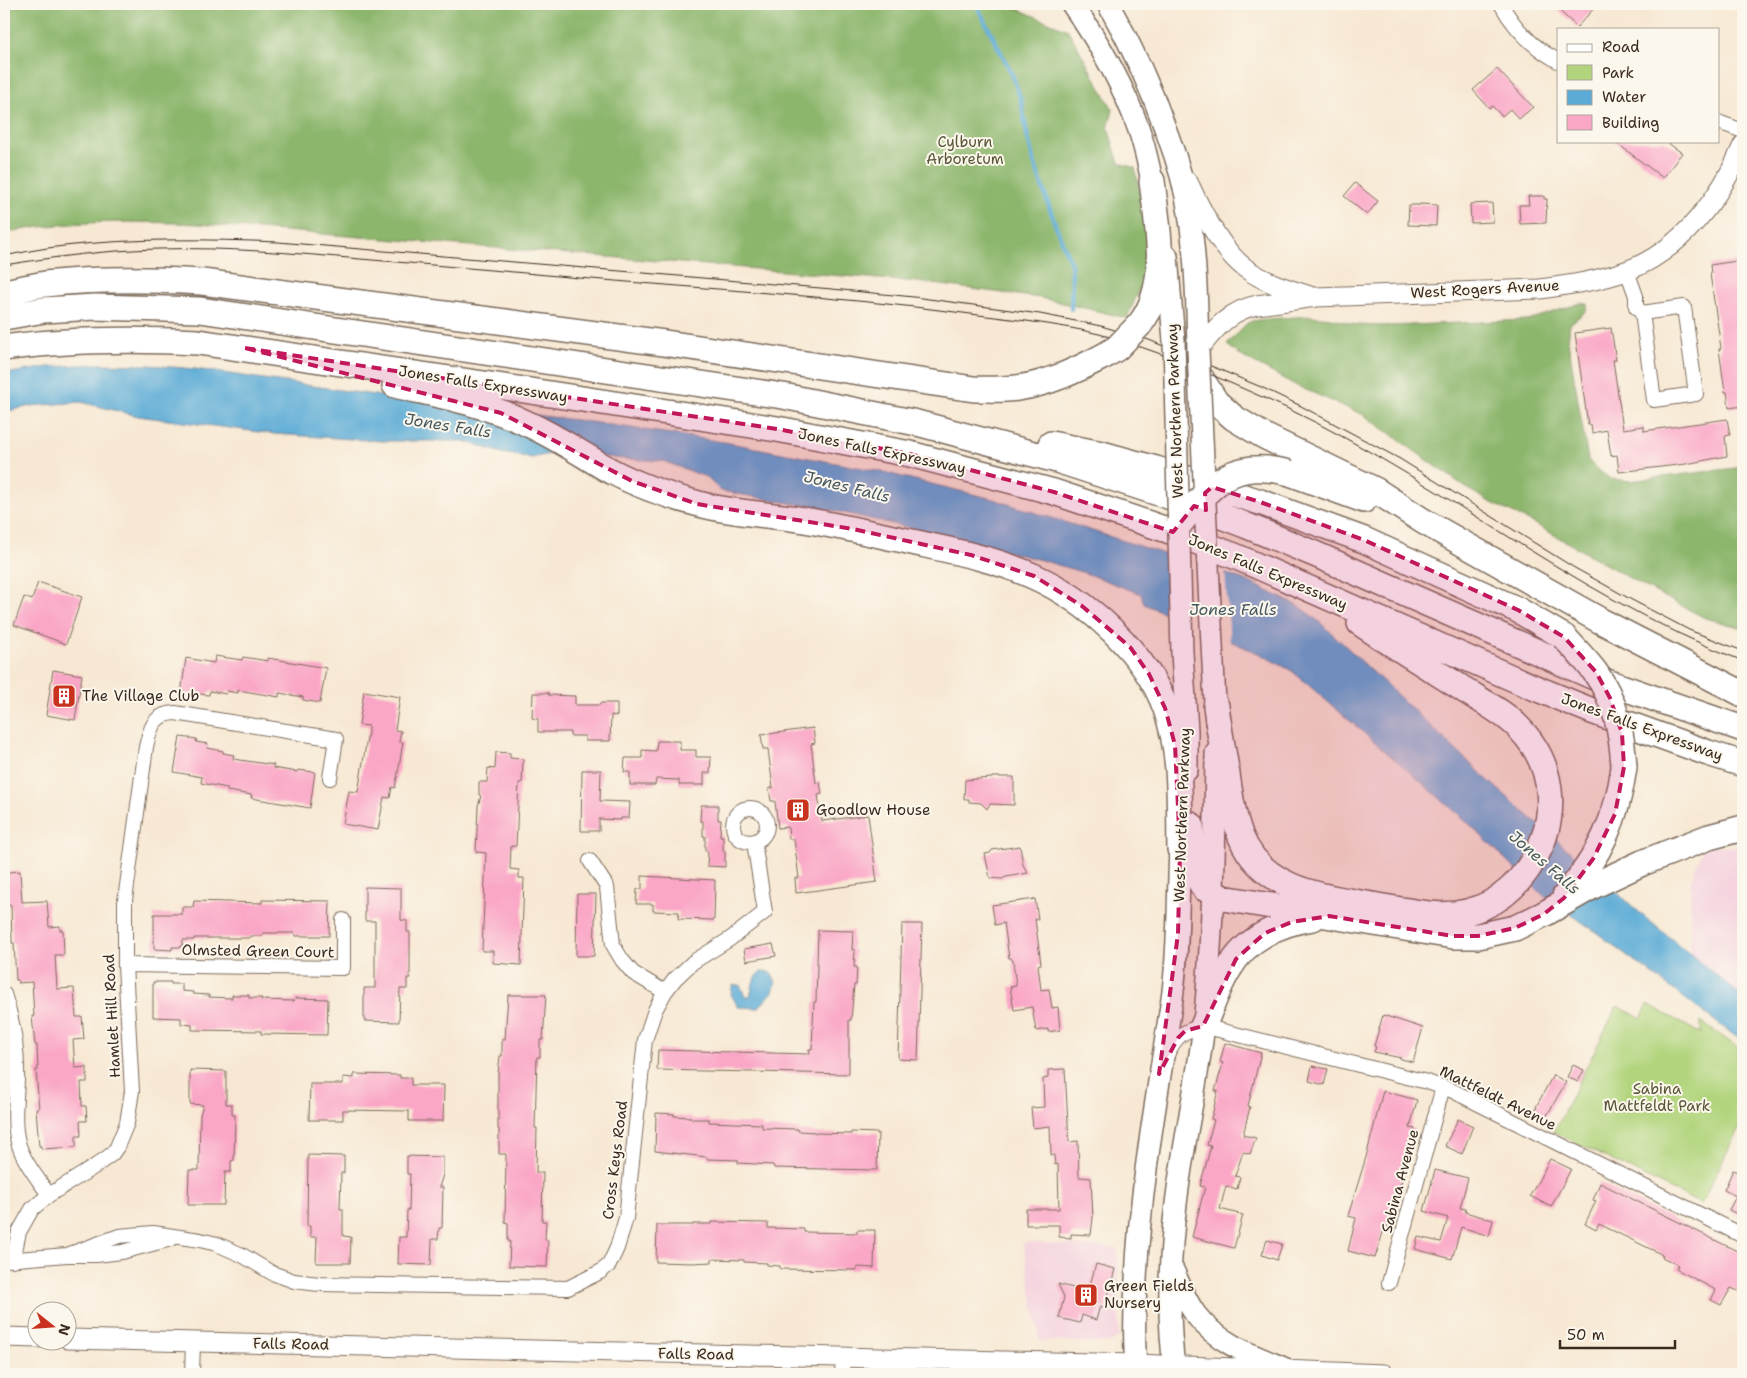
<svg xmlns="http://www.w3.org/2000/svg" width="1747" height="1378" font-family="'Shantell Sans',sans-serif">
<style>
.built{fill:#f4cfdd}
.green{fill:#b1d47c;stroke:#767f4d}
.forest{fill:#8cb66c;stroke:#647045}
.water{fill:#5cabd6;stroke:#4c6a7a}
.pier{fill:#f7e8d3}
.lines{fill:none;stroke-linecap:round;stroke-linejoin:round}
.stream{stroke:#5cabd6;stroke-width:4.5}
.building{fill:#faa6c6}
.street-casing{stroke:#7d6c5d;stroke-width:16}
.secondary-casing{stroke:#7d6c5d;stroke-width:21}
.primary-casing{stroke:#7d6c5d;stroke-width:24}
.highway-casing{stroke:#7d6c5d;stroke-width:28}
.street{stroke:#fff;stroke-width:14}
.secondary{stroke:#fff;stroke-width:19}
.primary{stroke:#fff;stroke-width:21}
.highway{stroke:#fff;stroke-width:25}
.tram{stroke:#3b2a1e;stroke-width:1}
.primary-bridge-casing{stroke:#7d6c5d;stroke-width:24;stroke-linecap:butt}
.highway-bridge-casing{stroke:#7d6c5d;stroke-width:28;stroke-linecap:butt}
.primary-bridge{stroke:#fff;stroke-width:21}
.highway-bridge{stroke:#fff;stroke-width:25}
.marked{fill:#c2185b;fill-opacity:0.2;stroke:#c2185b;stroke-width:4;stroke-dasharray:10 6;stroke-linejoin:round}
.labels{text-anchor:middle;stroke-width:4;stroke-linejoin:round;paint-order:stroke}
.park-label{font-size:15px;fill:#585436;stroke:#fbf7ec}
.street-label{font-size:15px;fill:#3b2a1e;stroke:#fbf7ec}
.poi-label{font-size:15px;fill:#3b2a1e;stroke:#fbf7ec;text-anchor:start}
.water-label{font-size:16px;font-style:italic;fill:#47575e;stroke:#fbf7ec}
</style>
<rect width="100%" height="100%" fill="#fbf7ec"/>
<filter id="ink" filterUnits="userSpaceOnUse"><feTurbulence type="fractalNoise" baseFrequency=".02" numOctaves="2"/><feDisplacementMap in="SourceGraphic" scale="10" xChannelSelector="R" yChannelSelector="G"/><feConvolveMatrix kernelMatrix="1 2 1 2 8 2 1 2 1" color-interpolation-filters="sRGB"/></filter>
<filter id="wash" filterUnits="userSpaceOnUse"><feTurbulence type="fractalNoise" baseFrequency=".0096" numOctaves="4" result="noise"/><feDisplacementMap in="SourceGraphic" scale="20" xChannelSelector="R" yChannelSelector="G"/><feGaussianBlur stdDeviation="1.12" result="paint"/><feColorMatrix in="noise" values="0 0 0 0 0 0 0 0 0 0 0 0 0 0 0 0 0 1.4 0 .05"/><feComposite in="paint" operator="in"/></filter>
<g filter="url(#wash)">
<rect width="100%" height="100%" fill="#f7e8d3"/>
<path class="built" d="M1713,845L1743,848V997L1690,954V883L1702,850Z
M1023,1242L1118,1248L1119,1337L1111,1343L1040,1341Z"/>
<path class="green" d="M1648,1004L1701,1034V1022L1743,1051V1120L1701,1204L1554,1132L1617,1006L1641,1018Z"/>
<path class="forest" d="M4,4H1011L1015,8L1068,30L1113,110L1108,128L1119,163L1135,168L1150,240V265L1127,318L1041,298L918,282L198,224C133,221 68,220 4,233Z
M1581,303L1588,304L1586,311L1570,324L1568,341L1588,460L1599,471L1611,479L1630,481L1743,467V628L1705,618L1640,584L1535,524L1488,501L1465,487L1364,415L1297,386L1243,357L1227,345L1246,324L1252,321L1266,319L1311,316L1331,318L1356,325L1389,326L1528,320Z"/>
<path class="water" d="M97,364L149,365L195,369L409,400L584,421L724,442L878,471L993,499L1245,580L1302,608L1321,623L1490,782L1647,919L1743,997V1042L1589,927L1538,891L1464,819L1292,671L1260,654L1144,604L1141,594L1085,573L1041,560L949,537L836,511L721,491L706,477L663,461L625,459L557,452L532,458L502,453L464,441H382L274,434L138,416L81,402L31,406L4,412V374L48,367Z
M766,971L771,973L776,982L773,992L758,1008L738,1007L731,994L732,987L734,985H740L745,996H750C754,985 751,973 766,971Z"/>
<path class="pier" d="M1166,552L1225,571L1230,643L1168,617Z"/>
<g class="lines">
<path class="stream" d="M976,4L1011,72L1021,100L1027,134L1033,159L1055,224L1071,264L1072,280L1071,309"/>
</g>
<g id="blocks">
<path class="building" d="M1552,4H1598L1577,27Z
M1497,69L1533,107L1519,119L1510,109L1502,116L1492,106L1489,108L1473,90Z
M1614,141H1665L1682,153L1663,178Z
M1355,183L1378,201L1367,215L1344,196Z
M1528,196H1544V199H1547L1546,223L1520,224L1519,205H1529Z
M1492,203L1493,222L1471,223L1470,204Z
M1420,204L1437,205L1436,226L1408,225L1409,205H1420Z
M1743,260V406L1729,408L1727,392H1725L1719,349L1721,348L1710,274H1711L1710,265Z
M1611,328L1616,360H1613L1623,429L1644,426V431L1727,419L1730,435L1725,436L1727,456L1686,464L1619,472L1617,455L1611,456L1607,430L1592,433L1591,425H1588L1575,333Z
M38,582L82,597L66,644L14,625L24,597L32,600Z
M215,656L242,660L243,657L268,661V658L326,668L320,703L303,700V697L279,693V697L238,690V693L227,691L226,694L210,691L209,695L199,694L198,697L181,694L186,658L214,663Z
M53,670L82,675L75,720L46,715Z
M364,691L400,697L395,730L401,731L399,742H403L399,767L395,788L392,787L390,798L384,797L378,830L343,824L349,791L358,792L369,726L359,725Z
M533,693H549L548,695L575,696V705H600V703H617V716L611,715L610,741H585V736H570V732H538V719L532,718Z
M813,728L815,743L811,744L816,783L820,782L822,794L818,795L822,821L868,815L877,882L796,893L795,878H799L794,839H789L788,827L778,828L775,801H771L769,788H773L768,749H763L761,735Z
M180,737L197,739L196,742L208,744L207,748L223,751V753L234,755L233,759L274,765L273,768L297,772L298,770L315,772L310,808L251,798L252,795L227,791V788L201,783L202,777L174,772Z
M657,741H680V750H696V757H711L710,773H704V785H679V780L656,779L655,785H630V772H624L625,758H642V750L656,751Z
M496,752L510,753V758L523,759L522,783H519L516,846H511L510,869L519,870V878H524L521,965L493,963V951H482L486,853L476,852L478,806L481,796L479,795V782H487L488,768L495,769Z
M582,770H601L600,801L630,802L629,818H621V820L599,819V831H581Z
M992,777H1014V805L990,804L987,809L981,803L969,802V799H964L965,780L992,778Z
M701,805H718V820H721L720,836H723V851H725V867L707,866L708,851H705V836H703V821H700Z
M1020,846L1023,865L1028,873L1006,877L1002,879L990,878L985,854L990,853L992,850Z
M20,871L22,902L47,901L49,927L60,926V930H63L64,955H55L57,989L74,988L76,1017H82L84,1039L73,1040L75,1068L87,1067V1082H81L82,1106H86L87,1121H80L81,1136H76V1147L41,1149V1146H39L36,1109H39L36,1070H38L37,1045H35L32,1016H34L32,982L18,983V980H16L14,943H12L11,905L4,906V876H8V872Z
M642,876L715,880L714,920L678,919L679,912L653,911V904H636L637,889H642Z
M365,887L401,888V920L407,921V932H410V978H407V989H400L399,1022L364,1021V988H375V921H365Z
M577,894H596L594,956H576Z
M1035,899L1038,919H1035L1041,964L1038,965L1041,990L1049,989L1052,1008L1058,1007L1060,1030L1048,1032V1029L1036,1031L1032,1007L1014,1010L1010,987L1016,986L1013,961L1011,958H1009L1004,923L995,925L992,905Z
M262,900L330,901L329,936H295V933H263V936H250V938H194V940H183L182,947H172V950L154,949V914H182V907H193L194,901L262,903Z
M902,924H922L918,1060L898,1059Z
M818,930L853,931L852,950H855L854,967H857L856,985H854L851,1020H849V1074L657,1070L658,1050L810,1054L809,1049H812L814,1002H816Z
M773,944L776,956L746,961L744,949Z
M153,982H171V984H182V991L193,992V994L209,995V997L232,998V995H249V998H262L261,1000L294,1001L295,998L328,999L327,1035L261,1034V1031L192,1030V1025L181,1024V1018L153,1017Z
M508,995H546L543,1040H540V1057H537L535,1128H537L536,1173H543L542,1221H546L545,1240H548L547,1267L509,1266L510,1241H508V1223L505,1222L506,1154H499V1129H498V1074L500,1056H502V1039H505Z
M1383,1015L1423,1028L1413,1062L1401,1059V1058L1374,1052L1376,1047L1374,1046Z
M1225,1043L1261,1053L1248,1106L1250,1107L1243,1135L1256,1138L1250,1154L1243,1152L1235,1176L1240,1177L1237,1189L1226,1186L1220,1209L1243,1215L1234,1248L1192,1237L1205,1187L1200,1186L1211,1146L1207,1145L1214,1120L1211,1119L1218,1091H1215L1223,1063L1220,1062Z
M1573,1065L1584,1070L1578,1082L1567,1077Z
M1312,1066L1328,1069L1324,1085L1309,1081Z
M1065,1069L1069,1142L1078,1141L1079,1177L1091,1178L1093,1218L1091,1235L1071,1234V1238L1059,1237V1225H1026V1209H1059L1058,1164L1055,1165L1054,1155H1051L1050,1126L1033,1128L1031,1108L1044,1107L1043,1079L1048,1078V1070Z
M190,1070L226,1071V1104H232V1115H235L234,1160L231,1161V1172H225L224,1205H188L189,1170H199L200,1115L203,1105L190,1104Z
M354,1074L400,1075V1078H411V1085H444L443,1121H409V1111L343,1110V1120H309L310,1084H343V1077L354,1078Z
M1553,1075L1566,1082L1546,1117L1535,1111L1537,1108L1536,1107Z
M1383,1091L1417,1100L1410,1128L1415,1129L1395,1206L1389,1227L1385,1226L1375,1258L1348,1251L1356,1218L1348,1216L1366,1157Z
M656,1113L674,1114V1116L691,1117V1119H709V1122L762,1124V1128L798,1129V1131L815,1132V1133L851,1134V1132L878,1133L877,1170L774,1168L773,1165L738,1163V1160L707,1159V1157L655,1151Z
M1458,1119L1473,1126L1462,1154L1445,1146Z
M308,1155L344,1156V1173H341L340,1209H343V1236L351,1237L350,1263H316L317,1237H310V1226H307Z
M407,1156L443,1157V1175L439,1187H443L442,1228H439L438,1239H432L431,1265L398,1264L399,1237H406L407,1210H409L410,1174H407Z
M1550,1159L1571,1169L1551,1207L1530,1196Z
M1435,1170L1468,1178L1460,1208L1466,1209L1465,1212L1493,1220L1489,1236L1461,1227L1452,1259L1415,1249L1418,1237L1441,1242L1448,1218L1424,1211Z
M1733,1170L1743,1175V1217L1729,1210L1736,1196L1724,1190Z
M1600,1183L1743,1254V1293L1731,1288L1721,1305L1711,1300L1716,1290L1676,1269L1678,1265L1662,1257L1663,1255L1599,1224L1596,1230L1585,1224L1596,1201L1593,1200Z
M711,1222L768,1223V1228L804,1229V1232L857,1233V1230H875L874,1268L857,1267V1270L780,1269V1266L767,1265V1263L744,1262V1260L712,1259V1262L692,1263L656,1262L657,1225H693V1224H711Z
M1267,1240L1282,1244L1277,1260L1262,1255Z
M1096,1264L1115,1269L1105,1308L1100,1306L1096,1320L1082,1315L1080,1323L1059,1318L1064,1297L1058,1284L1088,1292Z"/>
</g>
</g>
<g filter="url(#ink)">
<use href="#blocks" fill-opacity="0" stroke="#7d6c5d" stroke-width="1"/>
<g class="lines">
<g class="street-casing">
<path id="street" d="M1501,4C1514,28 1534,48 1558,61
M1718,122L1743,131
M1627,271L1636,296V307L1642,313L1654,400L1696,394L1684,307L1642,313
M733 825a17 17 0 1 1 34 0a17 17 0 1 1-34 0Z
M590,861L607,887L613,945L622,960L633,973L665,992
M125,965L343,968V920
M4,994C13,1021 18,1052 17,1081C16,1102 13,1122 18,1142C23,1161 38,1179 49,1195
M1167,1055C1176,1035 1183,1031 1203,1026L1427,1082L1453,1091L1743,1236
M67,1255L119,1236L153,1233L200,1240L217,1244L242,1255L272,1273L294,1281L319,1284L568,1288L600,1272L609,1265L617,1248L626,1218L645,1040L655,1010L665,992L675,979L693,962L730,939L765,912L754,842
M5,1260L67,1255H96L122,1252L171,1239
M13,1260L19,1232L32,1209L49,1195L94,1167L112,1154L117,1147L127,1123L132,1091L125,965V900L146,747C150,729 153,714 175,713L336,739L330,778
M1389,1283L1443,1087
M192,1374L193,1342
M842,1374L843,1357"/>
</g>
<g class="secondary-casing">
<path id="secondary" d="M1188,182C1200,208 1222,251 1245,268C1264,282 1287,289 1310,296
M1198,350C1215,329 1230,310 1257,305L1316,297L1540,289C1569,285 1598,281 1626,271C1680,252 1722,196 1743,145
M4,1337L38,1338
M68,1339L1136,1364L1384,1374"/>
</g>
<g class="primary-casing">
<path id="primary" d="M1072,4C1098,41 1124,87 1139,130C1146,151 1151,175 1155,197
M1108,4C1132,46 1152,90 1168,136C1177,160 1185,186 1189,213C1196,258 1197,304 1198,350
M1167,256L1174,341
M1207,546L1216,722
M1182,653L1187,731V770
M1173,1270C1180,1285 1186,1302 1196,1315C1218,1344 1255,1356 1286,1369
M1137,1374C1133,1343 1135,1311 1136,1280C1140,1185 1158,1092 1172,999C1180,943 1177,888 1181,832
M1175,1374C1167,1318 1169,1260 1176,1204C1183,1144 1197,1085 1204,1025C1213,934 1215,843 1216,753"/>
</g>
<g class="highway-casing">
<path id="highway" d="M4,292C17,290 31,286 45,284C97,278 150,279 202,282L664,343L974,389C988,389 1002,390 1017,388C1048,384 1077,370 1104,356
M4,317L44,310L95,307L200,310L783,396L917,423L1060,461L1177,499L1245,525L1317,555L1601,680L1743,729
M1140,324C1171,284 1157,226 1152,181
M4,348C69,339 133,339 198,342L511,388L777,429L910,454L1054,492L1170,531L1237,557L1528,685L1592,711L1708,753L1743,764
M1200,377L1216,402L1234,418L1264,436L1375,490L1423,521L1601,621L1743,694
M395,385C441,396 488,404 530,425C558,438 583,455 609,470C637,485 668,496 699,504C731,513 765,514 798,519C836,525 874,534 912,542C953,551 995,559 1033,576C1087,600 1146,653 1166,709C1182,754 1179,802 1180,849
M1051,444L1102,454L1156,469L1260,502L1364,540L1518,610L1564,637
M1290,473L1364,500
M1216,706C1219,729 1223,751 1227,774C1230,795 1233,816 1241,837C1261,886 1314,896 1361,903C1383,907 1406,911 1429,914C1469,918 1503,904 1527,870C1559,825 1558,768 1519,728C1504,712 1481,701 1463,689C1428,667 1394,646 1360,623
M1191,825L1195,872L1204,888L1223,898L1453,936H1478L1515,928L1544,914L1593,886L1642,863L1709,837L1743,828
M1565,896C1600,855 1617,820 1624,767
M1203,1026C1212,1007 1218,986 1229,969C1246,938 1280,923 1313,918"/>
</g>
<use href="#street" class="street"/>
<use href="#secondary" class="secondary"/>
<use href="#primary" class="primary"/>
<use href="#highway" class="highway"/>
<path class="tram" d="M4,256C24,252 44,248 64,246C135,238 207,239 278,242L832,289L914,297L1040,314L1101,326L1149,340L1261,387L1301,406L1400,459L1573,567L1632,600L1689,630L1743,651
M4,265C55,257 106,250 159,249C226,247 293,253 360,259C433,265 506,271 579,278C707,289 836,296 963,313C1008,319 1054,323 1099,334C1152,348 1203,371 1253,393C1425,466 1567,594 1743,661"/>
<g class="primary-bridge-casing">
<path id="primary-bridge" d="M1174,341L1182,653
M1198,350L1207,546"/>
</g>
<g class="highway-bridge-casing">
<path id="highway-bridge" d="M1104,356L1117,348L1140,324
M1178,526C1213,483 1231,458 1290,473
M1564,637C1575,649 1586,660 1595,672C1616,701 1622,733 1624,767"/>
</g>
<use href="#primary-bridge" class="primary-bridge"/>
<use href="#highway-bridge" class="highway-bridge"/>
</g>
</g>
<path class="marked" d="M245,348L777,429L910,454L1054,492L1173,532L1194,506L1206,510L1205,493L1212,487L1260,502L1364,540L1518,610L1564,637L1596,672L1610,698L1622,733L1624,767L1615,814L1593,859L1564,898L1544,914L1515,928L1478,936H1453L1329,916L1292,922L1265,933L1236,959L1203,1026L1185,1031L1178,1038L1159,1074L1178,934L1180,849L1175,745L1165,708L1149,674L1130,647L1082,606L1034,576L971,555L853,529L697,504L632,481L501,413Z"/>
<defs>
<g id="building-square" transform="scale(1.25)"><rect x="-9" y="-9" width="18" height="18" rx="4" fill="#c8321e" stroke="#fbf7ec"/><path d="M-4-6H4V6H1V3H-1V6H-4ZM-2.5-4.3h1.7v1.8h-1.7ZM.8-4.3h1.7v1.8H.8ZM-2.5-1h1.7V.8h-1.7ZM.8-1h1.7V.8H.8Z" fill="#fff"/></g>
</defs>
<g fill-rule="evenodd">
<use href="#building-square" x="64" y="696"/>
<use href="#building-square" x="798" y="810"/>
<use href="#building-square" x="1086" y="1295"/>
</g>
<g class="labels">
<g class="park-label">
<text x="965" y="147">Cylburn<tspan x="965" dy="17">Arboretum</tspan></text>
<text x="1657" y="1094">Sabina<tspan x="1657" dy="17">Mattfeldt Park</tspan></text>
</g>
<g class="street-label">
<text transform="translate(1485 289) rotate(-3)" y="5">West Rogers Avenue</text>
<text transform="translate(483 384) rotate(9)" y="5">Jones Falls Expressway</text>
<text transform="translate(1175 411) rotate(-92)" y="5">West Northern Parkway</text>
<text transform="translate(882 451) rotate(12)" y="5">Jones Falls Expressway</text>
<text transform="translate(1268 572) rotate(23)" y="5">Jones Falls Expressway</text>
<text transform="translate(1642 727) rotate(20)" y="5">Jones Falls Expressway</text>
<text transform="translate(1182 815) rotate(-88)" y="5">West Northern Parkway</text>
<text transform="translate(258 951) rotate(1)" y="5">Olmsted Green Court</text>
<text transform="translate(112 1016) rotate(-93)" y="5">Hamlet Hill Road</text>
<text transform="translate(1498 1098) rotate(26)" y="5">Mattfeldt Avenue</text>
<text transform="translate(615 1160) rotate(-83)" y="5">Cross Keys Road</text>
<text transform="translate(1400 1181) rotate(-75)" y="5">Sabina Avenue</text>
<text transform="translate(291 1344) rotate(1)" y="5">Falls Road</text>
<text transform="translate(696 1354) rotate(1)" y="5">Falls Road</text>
</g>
<g class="poi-label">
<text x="82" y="701">The Village Club</text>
<text x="816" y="815">Goodlow House</text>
<text x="1104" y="1291">Green Fields<tspan x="1104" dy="17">Nursery</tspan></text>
</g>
<g class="water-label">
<text transform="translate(448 425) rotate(9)" y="6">Jones Falls</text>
<text transform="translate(847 486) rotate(14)" y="6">Jones Falls</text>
<text x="1233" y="615">Jones Falls</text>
<text transform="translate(1545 862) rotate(41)" y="6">Jones Falls</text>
</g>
</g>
<rect width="1747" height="1378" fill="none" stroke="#fbf7ec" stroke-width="20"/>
<rect x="1557" y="28" width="162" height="115" fill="#fbf7ec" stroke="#aea59a"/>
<rect x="1567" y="44" width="25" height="8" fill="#ffffff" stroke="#aea59a"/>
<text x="1602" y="52" font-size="15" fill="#3b2a1e">Road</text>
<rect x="1567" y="65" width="25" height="15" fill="#b1d47c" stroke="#aea59a"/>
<text x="1602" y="78" font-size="15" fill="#3b2a1e">Park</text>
<rect x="1567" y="90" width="25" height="15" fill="#5cabd6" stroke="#aea59a"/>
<text x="1602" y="102" font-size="15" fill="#3b2a1e">Water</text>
<rect x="1567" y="115" width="25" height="15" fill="#faa6c6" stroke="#aea59a"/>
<text x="1602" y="128" font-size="15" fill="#3b2a1e">Building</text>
<g transform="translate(52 1326) rotate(107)"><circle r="24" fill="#fbf7ec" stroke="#aea59a"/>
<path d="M0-4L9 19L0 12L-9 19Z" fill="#c8321e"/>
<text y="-8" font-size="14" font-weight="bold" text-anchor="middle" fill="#3b2a1e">N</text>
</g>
<path d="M1560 1340v8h115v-8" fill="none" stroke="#3b2a1e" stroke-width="2.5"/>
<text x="1567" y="1340" font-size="15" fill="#3b2a1e" stroke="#fbf7ec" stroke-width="4" paint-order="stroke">50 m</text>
</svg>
